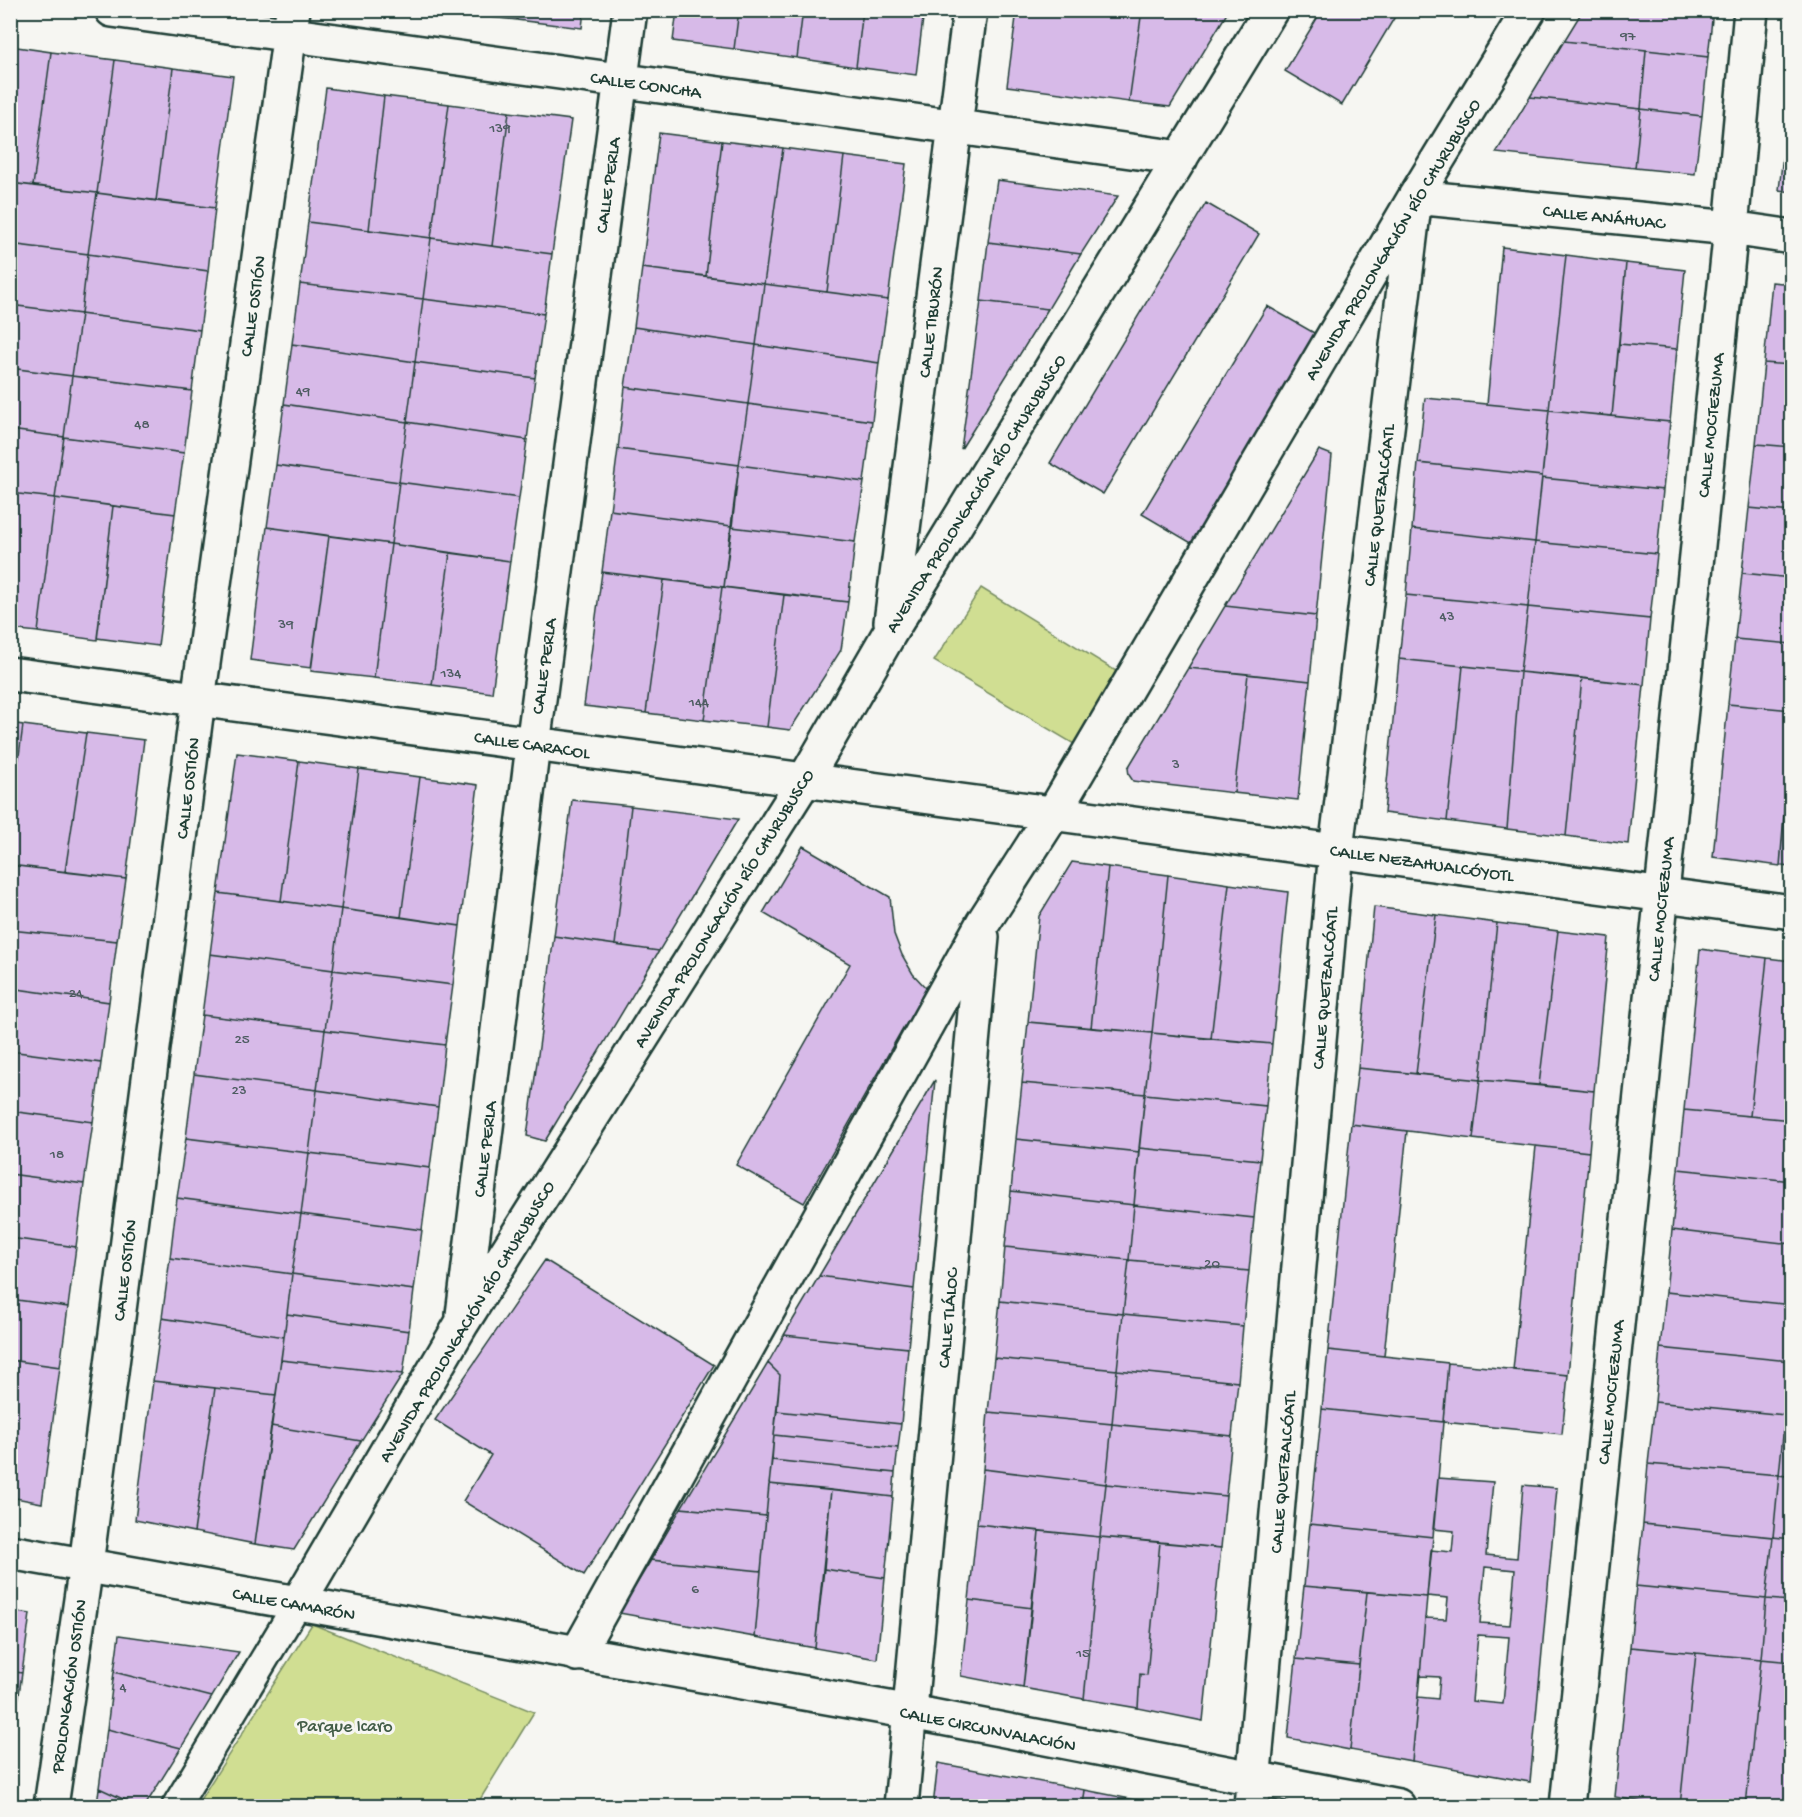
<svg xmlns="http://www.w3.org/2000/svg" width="1802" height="1817" font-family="'Gochi Hand',sans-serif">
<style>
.green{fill:#d0de92;stroke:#788e63;stroke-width:1.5}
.building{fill:#d7bae8;stroke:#1f3d34;stroke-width:1.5;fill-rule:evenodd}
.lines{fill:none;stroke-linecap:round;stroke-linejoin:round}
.pedestrian-casing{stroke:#1f3d34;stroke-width:32}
.minor-casing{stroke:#1f3d34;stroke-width:38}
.pedestrian{stroke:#f6f6f2;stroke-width:27}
.minor{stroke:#f6f6f2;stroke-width:33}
.labels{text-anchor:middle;stroke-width:6;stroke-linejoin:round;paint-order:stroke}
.number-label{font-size:15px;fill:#4d5c61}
.street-label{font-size:18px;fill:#1f3d34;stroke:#f6f6f2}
.park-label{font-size:18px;fill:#425d47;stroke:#f6f6f2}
</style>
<rect width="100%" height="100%" fill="#f6f6f2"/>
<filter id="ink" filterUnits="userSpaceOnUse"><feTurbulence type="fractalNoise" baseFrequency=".0167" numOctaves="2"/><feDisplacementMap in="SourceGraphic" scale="12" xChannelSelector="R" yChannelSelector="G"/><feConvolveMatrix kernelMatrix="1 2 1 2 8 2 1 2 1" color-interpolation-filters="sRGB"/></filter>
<g filter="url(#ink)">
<path class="green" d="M981,588L1116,671L1074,744L934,661Z
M312,1624L534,1712L476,1806H196Z"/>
<path class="building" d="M434,10H461V14Z
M461,10H518L517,20L461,14Z
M518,10H584L582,28L517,20Z
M677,10H739L734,49L673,41Z
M739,10H803L797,58L734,49Z
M803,10H863L856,67L797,58Z
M863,10H924L916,75L856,67Z
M1017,10H1142L1129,102L1007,86Z
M1142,10H1229L1170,107L1129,102Z
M1322,10H1399L1342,105L1285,71Z
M1583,10H1713L1708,57L1564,41Z
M1564,41L1646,50L1641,109L1530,97Z
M10,46L51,52L33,186L10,183Z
M1646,50L1708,57L1702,116L1641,109Z
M51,52L115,60L97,193L33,186Z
M115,60L173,68L156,201L97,193Z
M173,68L233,76L215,208L156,201Z
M1792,75V192L1779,190Z
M326,88L384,96L369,230L308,222Z
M384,96L449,104L431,238L369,230Z
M1530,97L1641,109L1635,168L1496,153Z
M449,104L509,112L492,246L431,238Z
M1641,109L1702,116L1695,174L1635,168Z
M509,112L571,120L552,254L492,246Z
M659,133L722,141L706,276L642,268Z
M722,141L783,148L764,284L706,276Z
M783,148L844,156L827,292L764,284Z
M844,156L906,164L888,300L827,292Z
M997,180L1118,196L1081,254L988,242Z
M10,183L97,193L88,254L10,244Z
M97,193L215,208L208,271L88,254Z
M1206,203L1259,234L1103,494L1050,463Z
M308,222L431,238L423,299L300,284Z
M431,238L552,254L544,314L423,299Z
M988,242L1081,254L1048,309L981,301Z
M10,244L88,254L81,314L10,305Z
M1502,247L1566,255L1549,410L1487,404Z
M88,254L208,271L200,330L81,314Z
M1566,255L1626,263L1612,416L1549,410Z
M1626,263L1685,270L1677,349L1619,344Z
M642,268L764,284L756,345L634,327Z
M1772,282L1792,284V365L1764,363Z
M300,284L423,299L415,362L292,344Z
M764,284L888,300L879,363L756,345Z
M423,299L544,314L535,378L415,362Z
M981,301L1048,309L961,449Z
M10,305L81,314L72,376L10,368Z
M1267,306L1323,338L1198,547L1142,514Z
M81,314L200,330L192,391L72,376Z
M634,327L756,345L748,404L625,387Z
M292,344L415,362L407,422L284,404Z
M1619,344L1677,349L1670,422L1612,416Z
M756,345L879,363L872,421L748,404Z
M415,362L535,378L527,440L407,422Z
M1764,363L1792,365V447L1756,444Z
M10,368L72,376L64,437L10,430Z
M72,376L192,391L184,453L64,437Z
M625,387L748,404L739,465L618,449Z
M1425,398L1549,410L1542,476L1418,463Z
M284,404L407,422L399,482L276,465Z
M748,404L872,421L864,482L739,465Z
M1549,410L1670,422L1663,490L1542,478Z
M407,422L527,440L519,498L399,482Z
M10,430L64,437L55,498L10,493Z
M64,437L184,453L175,514L55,498Z
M1756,444L1792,447V512L1749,508Z
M618,449L739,465L731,526L610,510Z
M1319,450L1332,455L1316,616L1225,606Z
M1418,463L1542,476L1535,542L1412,529Z
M276,465L399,482L391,544L267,527Z
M739,465L864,482L855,542L732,527Z
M1542,478L1663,490L1657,554L1535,542Z
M399,482L519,498L510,561L391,544Z
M10,493L55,498L38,632L10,629Z
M55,498L113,506L97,640L38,632Z
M113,506L175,514L158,646L97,638Z
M1749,508L1792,512V578L1742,573Z
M610,510L731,526L724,587L602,572Z
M267,527L329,536L311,668L250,660Z
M732,527L855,542L848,602L724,587Z
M1412,529L1535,542L1528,607L1406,595Z
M329,536L391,544L374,678L311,671Z
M1535,542L1657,554L1650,619L1528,607Z
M391,544L450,553L432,685L374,678Z
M450,553L510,561L492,693L432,685Z
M602,572L664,580L646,713L584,706Z
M1742,573L1792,578V644L1735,639Z
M664,580L722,587L704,720L646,713Z
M722,587L784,595L767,727L704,720Z
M784,595L848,602L841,650L790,730L767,727Z
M1406,595L1528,607L1520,672L1399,659Z
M1225,606L1316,616L1310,681L1188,668Z
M1528,607L1650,619L1644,685L1520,672Z
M1735,639L1792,644V710L1728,704Z
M1399,659L1463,666L1447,821L1384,813Z
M1463,666L1520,672L1507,829L1447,821Z
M1188,668L1248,674L1234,793L1133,781L1129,775L1128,768Z
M1520,672L1582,678L1566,836L1507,829Z
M1248,674L1310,681L1298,800L1234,793Z
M1582,678L1644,685L1628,844L1566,836Z
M1728,704L1792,710L1780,866L1713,857Z
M10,723L23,725L10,825Z
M23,725L86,733L65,872L10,865V825Z
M1792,728V867L1780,866Z
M86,733L144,740L126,879L65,872Z
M237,753L299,761L281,901L218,893Z
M299,761L359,769L341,909L281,901Z
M359,769L420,777L401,917L341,909Z
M420,777L478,785L460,926L401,917Z
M572,800L631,806L615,945L554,936Z
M631,806L738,819L659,951L615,945Z
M803,846L890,897L894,934L902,955L913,974L928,990L907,1028L904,1026L804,1203L736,1165L850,964L763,913Z
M1072,862L1108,867L1091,1028L1028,1022L1039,916Z
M10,865L126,879L117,941L10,930Z
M1108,867L1168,875L1152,1033L1091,1028Z
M1168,875L1229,884L1211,1039L1152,1033Z
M1229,884L1288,892L1272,1044L1211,1039Z
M218,893L341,909L333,970L210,954Z
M1374,907L1436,915L1416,1074L1358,1068Z
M341,909L460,926L453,985L333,970Z
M1436,915L1497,923L1480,1080L1416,1074Z
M1497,923L1558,931L1539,1085L1480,1080Z
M10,930L117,941L109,1002L10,988Z
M1558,931L1609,937L1594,1091L1539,1085Z
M554,936L659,951L545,1141L527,1136Z
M1700,949L1767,958L1750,1116L1684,1110Z
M210,954L333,970L325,1030L202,1015Z
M1767,958L1792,961V1120L1750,1116Z
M333,970L453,985L445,1045L325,1030Z
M10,988L109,1002L101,1063L10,1051Z
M202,1015L325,1030L317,1090L194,1074Z
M1028,1022L1152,1033L1145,1094L1022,1083Z
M325,1030L445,1045L438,1107L317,1090Z
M1152,1033L1272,1044L1266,1106L1145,1094Z
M10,1051L101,1063L93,1122L10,1111Z
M1358,1068L1480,1080L1473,1139L1351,1124Z
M194,1074L317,1090L309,1153L186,1138Z
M935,1080L914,1289L819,1276Z
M1480,1080L1594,1091L1589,1152L1473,1139Z
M1022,1083L1145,1094L1139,1152L1016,1139Z
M317,1090L438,1107L430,1168L309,1153Z
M1145,1094L1266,1106L1260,1160L1139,1148Z
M1684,1110L1792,1120V1181L1678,1169Z
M10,1111L93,1122L84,1184L10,1174Z
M1351,1124L1407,1131L1384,1356L1328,1350Z
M186,1138L309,1153L301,1214L177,1198Z
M1016,1139L1139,1152L1134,1205L1011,1191Z
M1536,1146L1589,1152L1568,1375L1513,1370Z
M1139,1148L1260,1160L1254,1218L1134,1205Z
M309,1153L430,1168L422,1230L301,1214Z
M1678,1169L1792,1181V1244L1672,1230Z
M10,1174L84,1184L76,1247L10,1238Z
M1011,1191L1134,1205L1129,1260L1005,1247Z
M177,1198L301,1214L292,1274L170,1258Z
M1134,1205L1254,1218L1249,1271L1129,1260Z
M301,1214L422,1230L414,1290L292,1274Z
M1672,1230L1792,1244V1305L1666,1292Z
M10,1238L76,1247L68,1307L10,1299Z
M1005,1247L1129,1260L1123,1314L1000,1301Z
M170,1258L292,1274L284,1337L162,1318Z
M545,1260L714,1365L584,1575L463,1501L491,1455L435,1420Z
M1129,1260L1249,1271L1243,1326L1123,1314Z
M292,1274L414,1290L409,1331L287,1314Z
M819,1276L914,1289L908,1348L784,1335Z
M1666,1292L1792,1305L1790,1361L1660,1348Z
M10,1299L68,1307L60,1367L10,1360Z
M1000,1301L1123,1314L1117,1370L994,1358Z
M287,1314L409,1331L403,1374L281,1360Z
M1123,1314L1243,1326L1238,1382L1117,1370Z
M162,1318L284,1337L276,1395L153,1381Z
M784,1335L908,1348L901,1424L777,1411L780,1375L768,1363Z
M1660,1348L1790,1361L1785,1415L1655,1402Z
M1328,1350L1448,1363L1443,1422L1322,1409Z
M994,1358L1117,1370L1112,1424L988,1412Z
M10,1360L60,1367L42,1503L10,1497Z
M281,1360L403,1374L361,1441L271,1426Z
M1790,1361H1792V1416L1785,1415Z
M768,1363L780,1375L766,1516L681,1508Z
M1448,1363L1568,1375L1562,1434L1443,1422Z
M1117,1370L1238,1382L1232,1436L1112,1424Z
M153,1381L215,1388L194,1532L135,1520Z
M215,1388L276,1395L255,1544L194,1532Z
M1655,1402L1785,1415L1779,1475L1648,1464Z
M1322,1409L1443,1422L1433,1537L1310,1524Z
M777,1411L901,1424L898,1448L774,1435Z
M988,1412L1112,1424L1106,1484L983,1469Z
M1785,1415L1792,1416V1477L1779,1475Z
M1112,1424L1232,1436L1226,1496L1106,1484Z
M271,1426L361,1441L294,1550L255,1544Z
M774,1435L898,1448L895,1473L772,1460Z
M772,1460L895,1473L893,1497L769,1484Z
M1648,1464L1779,1475L1773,1537L1643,1524Z
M983,1469L1106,1484L1100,1537L977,1524Z
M1779,1475L1792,1477V1539L1773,1537Z
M1438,1478L1493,1482L1486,1555L1517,1558L1523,1485L1557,1488L1530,1782L1412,1761L1418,1697L1438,1699L1440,1677L1420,1676L1425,1618L1446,1619L1448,1598L1427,1596L1431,1550L1452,1552L1454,1531L1433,1529ZM1485,1567L1515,1570L1510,1625L1480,1623ZM1478,1635L1509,1637L1503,1704L1472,1701Z
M769,1484L831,1490L815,1648L755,1637Z
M1106,1484L1226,1496L1221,1548L1100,1537Z
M831,1490L893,1497L885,1578L824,1569Z
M681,1508L766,1516L761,1571L651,1560Z
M977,1524L1039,1531L1032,1608L969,1600Z
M1310,1524L1433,1537L1427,1597L1304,1586Z
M1643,1524L1773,1537L1766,1599L1636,1586Z
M1039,1531L1100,1537L1084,1699L1023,1688Z
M1100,1537L1160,1542L1147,1675L1140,1674L1138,1708L1084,1699Z
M1773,1537L1792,1539V1601L1766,1599Z
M1160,1542L1221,1548L1203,1721L1138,1708L1140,1674L1147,1675Z
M651,1560L761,1571L755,1637L619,1613Z
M824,1569L885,1578L877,1659L815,1648Z
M1304,1586L1367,1592L1359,1665L1296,1659Z
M1636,1586L1766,1599L1761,1659L1630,1647Z
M1367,1592L1427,1597L1412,1761L1350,1750Z
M1766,1599L1792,1601V1662L1761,1659Z
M969,1600L1032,1608L1023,1688L961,1676Z
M10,1611L30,1614L22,1673L10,1671Z
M119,1635L239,1652L212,1697L114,1672Z
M1630,1647L1696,1653L1680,1806H1664L1615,1797Z
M1696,1653L1761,1659L1746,1806H1680Z
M1296,1659L1359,1665L1350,1750L1288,1738Z
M1761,1659L1792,1662V1806H1746Z
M10,1671L22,1673L15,1723L10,1722Z
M114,1672L212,1697L181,1748L107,1729Z
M10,1722L15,1723L10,1761Z
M107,1729L181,1748L145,1806H138L99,1788Z
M938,1763L1085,1790L1083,1806H933Z
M99,1788L138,1806H97Z
M1085,1790L1156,1804V1806H1083Z"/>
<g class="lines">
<g class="pedestrian-casing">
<path id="pedestrian" d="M176,1806L298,1603"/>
</g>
<g class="minor-casing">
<path id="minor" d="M112,10L1181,158
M891,622L970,10
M10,674L1792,912
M463,1315L533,745L630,10
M10,1552L911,1712L1398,1806
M298,1603L462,1323L804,781L889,634L1271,10
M577,1654L983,923L1053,814L1415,197L1529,10
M51,1806L86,1565L198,700L293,10
M901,1806L982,937
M1251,1806L1336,850L1415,197L1731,228L1792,237
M1567,1806L1731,228L1751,10"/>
</g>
<use href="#pedestrian" class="pedestrian"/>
<use href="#minor" class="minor"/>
</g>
</g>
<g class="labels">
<g class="number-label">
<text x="1628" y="40">97</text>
<text x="500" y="132">139</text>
<text x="303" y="395">49</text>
<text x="142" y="428">48</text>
<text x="1447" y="620">43</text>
<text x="286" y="628">39</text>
<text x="451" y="677">134</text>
<text x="699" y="706">144</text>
<text x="1176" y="768">3</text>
<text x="76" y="997">24</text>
<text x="242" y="1043">25</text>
<text x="239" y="1094">23</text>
<text x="57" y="1158">18</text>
<text x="1212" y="1267">20</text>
<text x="695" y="1593">6</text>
<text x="1083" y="1657">15</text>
<text x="123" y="1691">4</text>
</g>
<g class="street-label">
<text transform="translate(646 84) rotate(8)" y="6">CALLE CONCHA</text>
<text transform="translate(607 185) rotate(-82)" y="6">CALLE PERLA</text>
<text transform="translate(1604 216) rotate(6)" y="6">CALLE ANÁHUAC</text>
<text transform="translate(1392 239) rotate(-59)" y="6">AVENIDA PROLONGACIÓN RÍO CHURUBUSCO</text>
<text transform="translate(252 306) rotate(-82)" y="6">CALLE OSTIÓN</text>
<text transform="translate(930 322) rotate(-83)" y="6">CALLE TIBURÓN</text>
<text transform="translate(1710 425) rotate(-84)" y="6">CALLE MOCTEZUMA</text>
<text transform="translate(975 493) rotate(-58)" y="6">AVENIDA PROLONGACIÓN RÍO CHURUBUSCO</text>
<text transform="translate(1378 505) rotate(-83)" y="6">CALLE QUETZALCÓATL</text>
<text transform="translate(543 666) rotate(-82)" y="6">CALLE PERLA</text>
<text transform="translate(532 744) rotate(8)" y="6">CALLE CARACOL</text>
<text transform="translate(187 788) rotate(-83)" y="6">CALLE OSTIÓN</text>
<text transform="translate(1422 862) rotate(8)" y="6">CALLE NEZAHUALCÓYOTL</text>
<text transform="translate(723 908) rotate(-58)" y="6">AVENIDA PROLONGACIÓN RÍO CHURUBUSCO</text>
<text transform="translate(1660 909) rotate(-84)" y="6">CALLE MOCTEZUMA</text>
<text transform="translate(1324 988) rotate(-85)" y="6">CALLE QUETZALCÓATL</text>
<text transform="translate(484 1149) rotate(-83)" y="6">CALLE PERLA</text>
<text transform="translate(124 1270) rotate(-83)" y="6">CALLE OSTIÓN</text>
<text transform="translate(947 1318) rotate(-85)" y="6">CALLE TLÁLOC</text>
<text transform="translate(466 1321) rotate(-59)" y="6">AVENIDA PROLONGACIÓN RÍO CHURUBUSCO</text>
<text transform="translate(1610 1392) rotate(-84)" y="6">CALLE MOCTEZUMA</text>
<text transform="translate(1282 1472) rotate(-85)" y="6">CALLE QUETZALCÓATL</text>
<text transform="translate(294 1603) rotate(10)" y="6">CALLE CAMARÓN</text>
<text transform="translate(68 1686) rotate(-82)" y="6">PROLONGACIÓN OSTIÓN</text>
<text transform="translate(988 1728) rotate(11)" y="6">CALLE CIRCUNVALACIÓN</text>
</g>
<g class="park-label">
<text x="345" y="1731">Parque Icaro</text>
</g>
</g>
<rect width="1802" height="1817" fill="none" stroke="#f6f6f2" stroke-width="36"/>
<rect x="18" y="18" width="1766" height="1781" fill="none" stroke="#1f3d34" stroke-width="2" filter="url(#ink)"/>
</svg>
